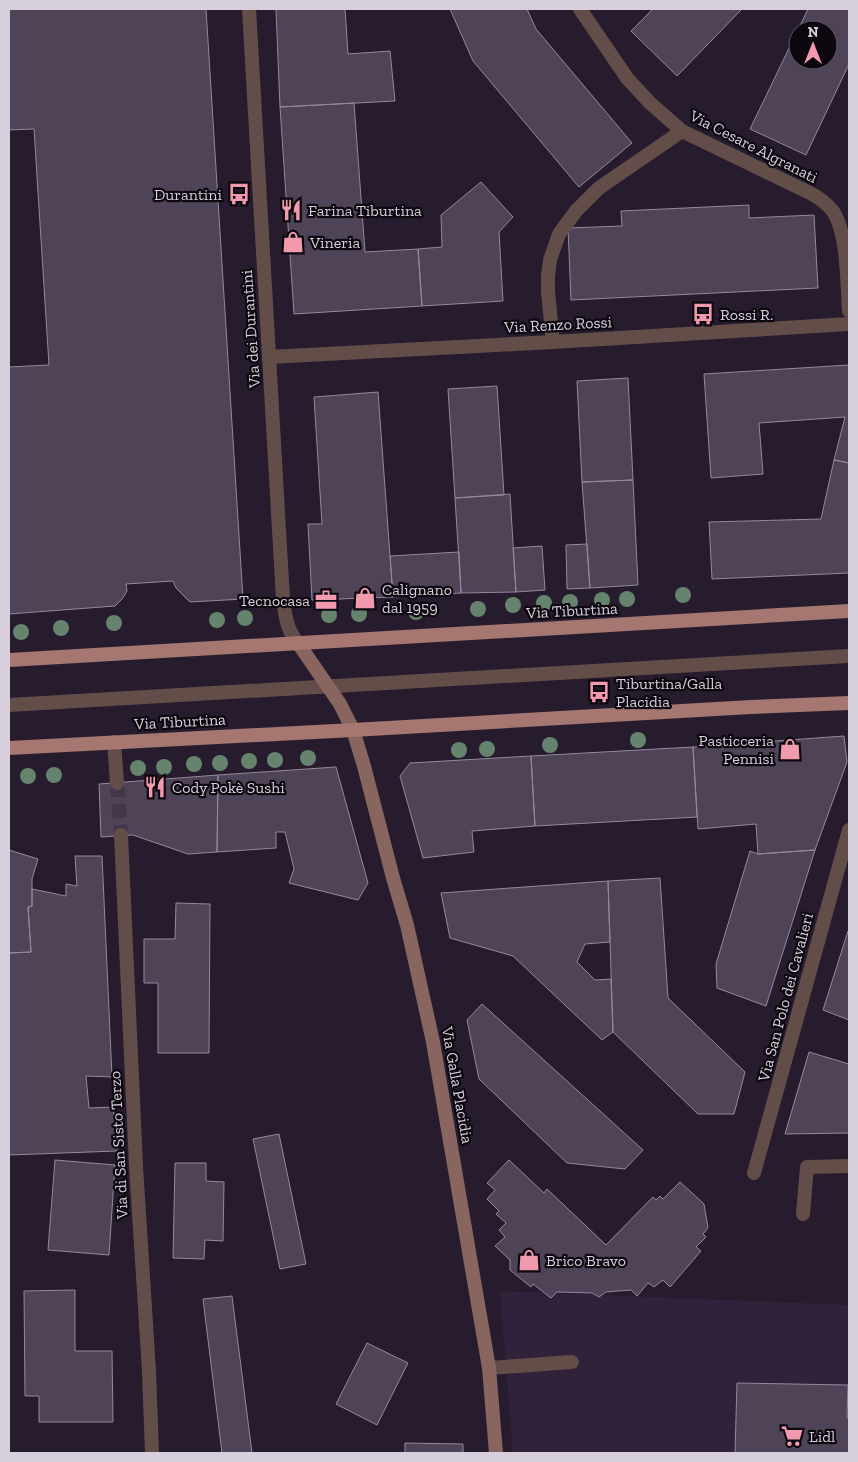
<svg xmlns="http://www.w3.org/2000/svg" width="858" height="1462" font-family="'Zilla Slab',serif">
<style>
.built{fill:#30223a}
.building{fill:#4f4358;stroke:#95889f;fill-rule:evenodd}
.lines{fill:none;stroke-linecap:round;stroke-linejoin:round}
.minor-tunnel{stroke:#413748;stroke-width:14;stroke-dasharray:14 7;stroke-linecap:butt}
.service{stroke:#634d49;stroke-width:14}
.minor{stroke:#634d49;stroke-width:14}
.tertiary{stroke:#634d49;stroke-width:14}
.secondary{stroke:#88655f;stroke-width:14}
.primary{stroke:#a57770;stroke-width:14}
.tree{fill:#66836d}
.labels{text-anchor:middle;stroke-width:4.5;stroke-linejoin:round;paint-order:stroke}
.street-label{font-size:16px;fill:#d7d0dc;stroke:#0d0810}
.poi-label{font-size:16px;fill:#d7d0dc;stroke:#0d0810;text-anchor:start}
</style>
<rect width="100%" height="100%" fill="#261c2e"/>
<path class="built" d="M500,1291L849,1305V1453H513Z"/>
<path class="building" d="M9,9H206L243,599L190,602L176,588L173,581L126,584L127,591L122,599L115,606L9,614V367L49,365L34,129L9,130Z
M276,9H345L348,54L390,51L395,101L280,107Z
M450,9H527L536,29L632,143L579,187L473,61Z
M653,9H742L677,76L631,31Z
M808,9H849V64L806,155L750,129ZM798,30H828V60H798Z
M354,103L365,252L418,249L422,306L294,314L280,107Z
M481,182L513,217L499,232L503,301L422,306L418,249L442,247L441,215Z
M749,205V218L814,215L818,288L571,300L568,228L622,226L621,211Z
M849,365V463L834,460L845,417L759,423L763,474L711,478L704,374Z
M628,378L633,480L582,482L577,381Z
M497,386L504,495L455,498L448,389Z
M378,392L393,597L312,600L308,524H322L314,397Z
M834,460L849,463V573L712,579L709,522L821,519Z
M633,480L638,585L590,588L582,482Z
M510,494L516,592L461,593L455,498Z
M587,544L590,588L567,589L566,545Z
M542,546L545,590L516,592L513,548Z
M459,552L461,593L393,597L390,556Z
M844,736L847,762L815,850L758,854L756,824L698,829L693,747Z
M693,747L697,817L535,826L531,756Z
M531,756L535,826L472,831L474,852L423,858L400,776L410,763Z
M336,767L368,883L358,900L289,883L294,869L285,832H276V848L217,852L218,775Z
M218,775L217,852L188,854L133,835L101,837L99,784Z
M9,850L38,859L32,879V906L28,907L31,952L9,953Z
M815,850L766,1006L717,988L716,964L750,851L758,854Z
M75,856H102L112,1077L86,1076L89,1108L113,1107L117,1151L9,1155V953L31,952L28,907L32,906V889L66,896V884L77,886Z
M660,878L668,998L745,1072L734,1114H698L613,1032L608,881Z
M608,881L610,942L585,944L577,962L595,980L611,979L613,1032L602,1040L513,956L450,938L441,893Z
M176,903L210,904L209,1053H158V983H144V939H175Z
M848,931L849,932V1020L823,1010Z
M482,1004L643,1150L625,1169L567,1163L479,1079L467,1020Z
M809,1052L849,1064V1133L785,1134Z
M279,1134L306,1264L280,1269L253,1139Z
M55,1160L115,1165L109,1255L48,1250Z
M509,1160L544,1193L547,1189L606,1245L653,1197L656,1200L660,1196L663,1199L680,1182L704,1204L708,1228L703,1234L706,1237L696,1247L701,1251L670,1287L663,1280L654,1287L648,1283L637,1296L631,1290L606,1292L599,1297L592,1293L557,1292L551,1298L533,1284L531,1287L510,1270V1260L495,1246L505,1237L499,1230L506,1223L496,1214L499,1211L487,1199L495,1190L487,1183Z
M175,1163H206V1181L224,1182L223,1241L205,1240L204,1259L173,1258Z
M75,1290V1351H112L113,1422H39V1396H25L24,1291Z
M232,1296L252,1453H222L203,1299Z
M367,1343L408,1363L377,1425L336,1404Z
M737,1383L848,1385L847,1418H849V1453H735Z
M405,1443L463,1444V1453H405Z"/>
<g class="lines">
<path class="minor-tunnel" d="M117,783L121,835"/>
<path class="service" d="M9,705L849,656
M803,1214L807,1167L849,1166
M489,1368L572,1362"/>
<path class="minor" d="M580,9L627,78L650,103L682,131L810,193C818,197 826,203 832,210C848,231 847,284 849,311
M553,342L548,292V276L550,260L559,234L576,211L599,188L682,131
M269,357L553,342L849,324
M114,742L117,783
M121,835L136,1166L149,1371L152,1453
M754,1173L849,830"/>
<path class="tertiary" d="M249,9L283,599C285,615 287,631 298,643"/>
<path class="secondary" d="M298,643L340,704L353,730L364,766L393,878L407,925L433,1042L489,1368L496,1453"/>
<path class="primary" d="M9,660L849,611
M9,748L353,730L751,707L849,703"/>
</g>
<g class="tree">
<circle cx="683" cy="595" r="8"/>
<circle cx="627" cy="599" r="8"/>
<circle cx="602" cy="600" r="8"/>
<circle cx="570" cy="602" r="8"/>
<circle cx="544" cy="603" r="8"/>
<circle cx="513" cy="605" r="8"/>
<circle cx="478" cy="609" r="8"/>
<circle cx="416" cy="612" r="8"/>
<circle cx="359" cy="614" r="8"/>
<circle cx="329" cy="615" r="8"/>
<circle cx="245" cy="618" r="8"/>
<circle cx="217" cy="620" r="8"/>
<circle cx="114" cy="623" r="8"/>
<circle cx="61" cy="628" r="8"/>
<circle cx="21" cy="632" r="8"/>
<circle cx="638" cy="740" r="8"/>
<circle cx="550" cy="745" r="8"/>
<circle cx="487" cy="749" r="8"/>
<circle cx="459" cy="750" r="8"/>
<circle cx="308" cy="758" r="8"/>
<circle cx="275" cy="760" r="8"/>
<circle cx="249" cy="761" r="8"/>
<circle cx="220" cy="763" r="8"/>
<circle cx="194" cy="764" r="8"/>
<circle cx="164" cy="767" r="8"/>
<circle cx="138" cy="768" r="8"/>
<circle cx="54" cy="775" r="8"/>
<circle cx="28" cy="776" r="8"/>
</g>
<defs>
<g id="bus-bare" transform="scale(1.725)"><path d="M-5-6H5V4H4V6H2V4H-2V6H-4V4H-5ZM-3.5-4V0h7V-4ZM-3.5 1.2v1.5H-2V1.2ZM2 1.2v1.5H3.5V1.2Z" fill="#f29aad" stroke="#0d0810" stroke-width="2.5" paint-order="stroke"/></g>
<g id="restaurant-bare" transform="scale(1.725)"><path d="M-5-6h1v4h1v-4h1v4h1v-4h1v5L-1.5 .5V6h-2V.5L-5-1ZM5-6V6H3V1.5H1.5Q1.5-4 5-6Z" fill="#f29aad" stroke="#0d0810" stroke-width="2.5" paint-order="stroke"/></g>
<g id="shop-bare" transform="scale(1.725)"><path d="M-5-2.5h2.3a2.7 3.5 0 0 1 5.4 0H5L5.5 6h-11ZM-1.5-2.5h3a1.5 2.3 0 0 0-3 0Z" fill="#f29aad" stroke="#0d0810" stroke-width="2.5" paint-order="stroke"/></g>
<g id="office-bare" transform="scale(1.725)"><path d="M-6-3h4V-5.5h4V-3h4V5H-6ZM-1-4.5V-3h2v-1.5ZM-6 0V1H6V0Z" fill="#f29aad" stroke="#0d0810" stroke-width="2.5" paint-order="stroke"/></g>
<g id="supermarket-bare" transform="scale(1.725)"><path d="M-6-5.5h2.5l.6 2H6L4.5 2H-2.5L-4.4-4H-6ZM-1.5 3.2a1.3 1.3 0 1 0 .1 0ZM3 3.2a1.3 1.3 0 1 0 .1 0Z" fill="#f29aad" stroke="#0d0810" stroke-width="2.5" paint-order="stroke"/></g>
</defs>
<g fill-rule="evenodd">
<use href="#bus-bare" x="239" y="194"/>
<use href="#restaurant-bare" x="291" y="210"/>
<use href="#shop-bare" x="293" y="242"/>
<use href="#bus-bare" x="703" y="314"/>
<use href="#shop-bare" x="365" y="598"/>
<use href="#office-bare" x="326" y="600"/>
<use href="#bus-bare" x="599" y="692"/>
<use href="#shop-bare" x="790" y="749"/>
<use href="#restaurant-bare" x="155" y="787"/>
<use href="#shop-bare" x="529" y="1260"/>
<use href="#supermarket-bare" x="792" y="1436"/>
</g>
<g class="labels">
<g class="street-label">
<text transform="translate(754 146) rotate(27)" y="6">Via Cesare Algranati</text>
<text transform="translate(558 324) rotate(-3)" y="6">Via Renzo Rossi</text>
<text transform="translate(250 329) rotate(-94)" y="6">Via dei Durantini</text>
<text transform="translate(572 610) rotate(-3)" y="6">Via Tiburtina</text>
<text transform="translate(180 721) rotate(-3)" y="6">Via Tiburtina</text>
<text transform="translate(785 997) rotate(-75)" y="6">Via San Polo dei Cavalieri</text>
<text transform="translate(458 1085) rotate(80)" y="6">Via Galla Placidia</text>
<text transform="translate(118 1145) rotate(-93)" y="6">Via di San Sisto Terzo</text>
</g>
<g class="poi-label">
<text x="222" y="200" text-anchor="end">Durantini</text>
<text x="308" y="216">Farina Tiburtina</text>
<text x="310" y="248">Vineria</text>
<text x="720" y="320">Rossi R.</text>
<text x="382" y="595">Calignano<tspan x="382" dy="18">dal 1959</tspan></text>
<text x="310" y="606" text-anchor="end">Tecnocasa</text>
<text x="616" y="689">Tiburtina/Galla<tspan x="616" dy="18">Placidia</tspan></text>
<text x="774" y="746" text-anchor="end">Pasticceria<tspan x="774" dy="18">Pennisi</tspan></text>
<text x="172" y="793">Cody Pokè Sushi</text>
<text x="546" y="1266">Brico Bravo</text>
<text x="809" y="1442">Lidl</text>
</g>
</g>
<rect width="858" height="1462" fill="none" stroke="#d7d0dc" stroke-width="20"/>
<g transform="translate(813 45)"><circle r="24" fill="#0d0810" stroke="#5e5862"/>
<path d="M0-4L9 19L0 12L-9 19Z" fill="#f29aad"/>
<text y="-8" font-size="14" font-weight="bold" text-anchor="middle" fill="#d7d0dc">N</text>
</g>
</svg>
